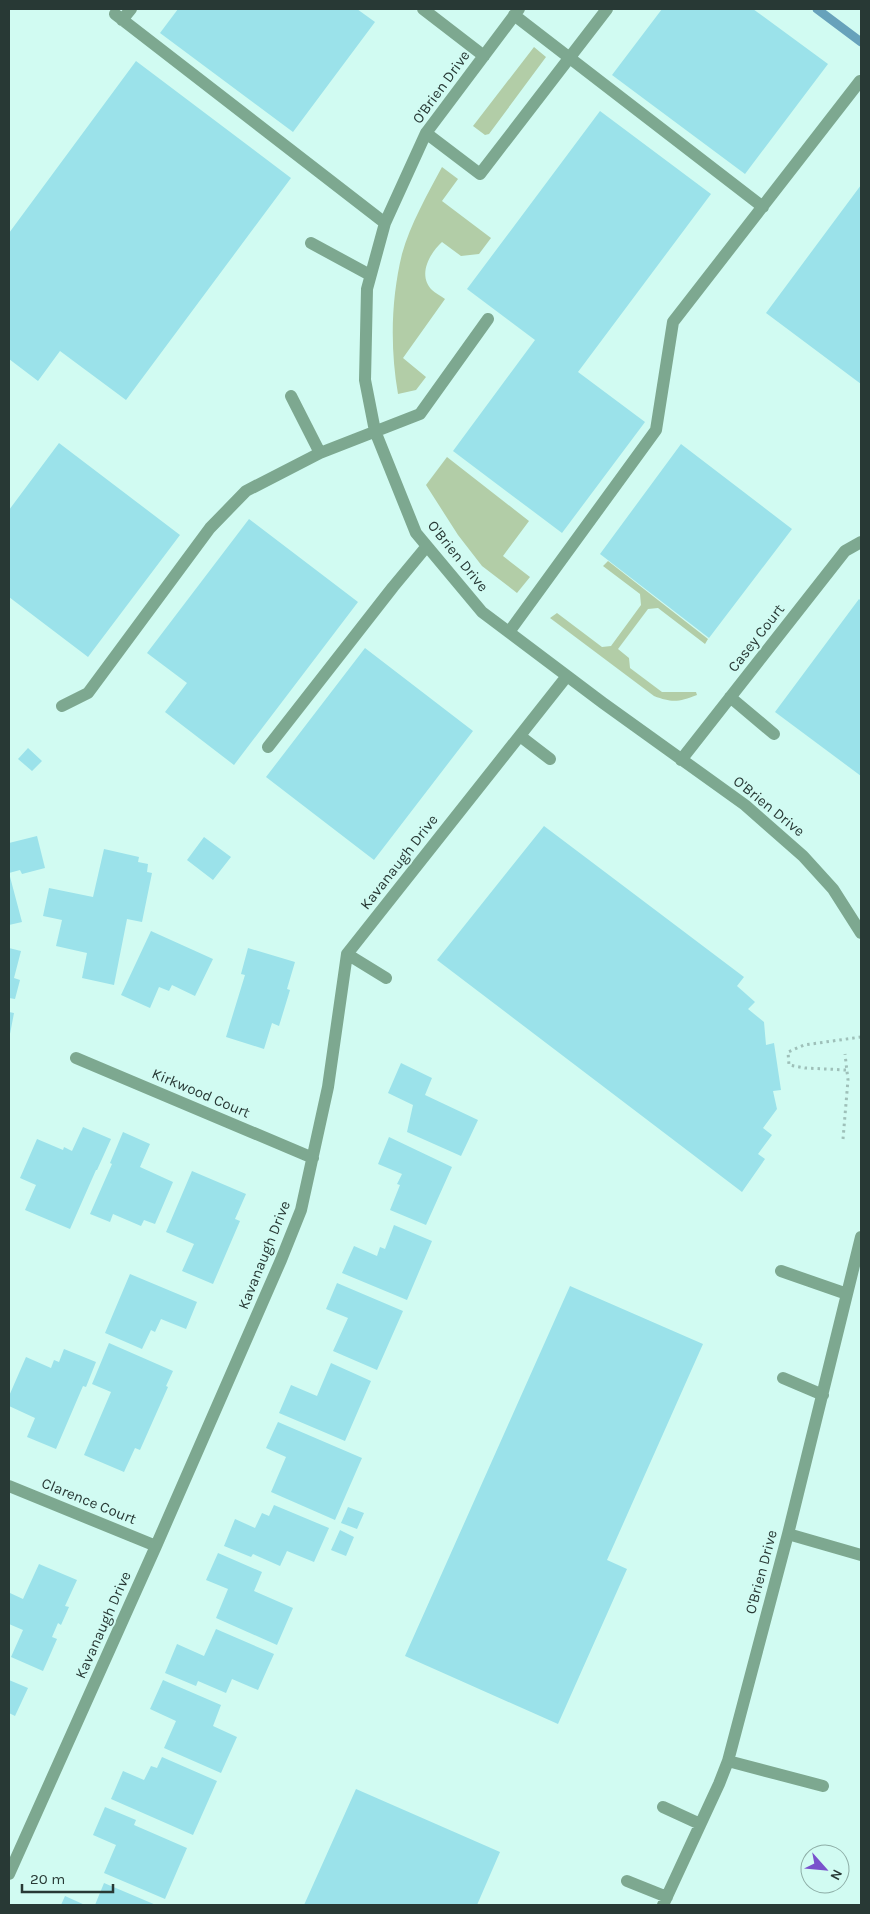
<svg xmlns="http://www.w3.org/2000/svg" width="870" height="1914" font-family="Karla,sans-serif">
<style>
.green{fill:#b2cda7}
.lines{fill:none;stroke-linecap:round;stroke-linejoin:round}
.stream{stroke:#67a2bb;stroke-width:9}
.building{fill:#9be2ea}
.path{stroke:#9ec0b9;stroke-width:3;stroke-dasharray:2.5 4;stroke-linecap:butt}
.minor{stroke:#7da890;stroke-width:12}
.labels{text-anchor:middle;stroke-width:4;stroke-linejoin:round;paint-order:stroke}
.street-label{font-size:15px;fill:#283935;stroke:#d1fbf2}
</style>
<rect width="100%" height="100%" fill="#d1fbf2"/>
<path class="green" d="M534,47L546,57L489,134L485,135L473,126Z
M442,167L458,179L442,201L491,238L479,254L461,256L442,242C430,253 417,275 432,290C435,293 441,296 445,299L403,358L426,377L416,390L398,394C390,348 391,299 402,254C410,225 428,193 442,167Z
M447,457L529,521L503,556L530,577L517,593L482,566L458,535L426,485Z
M608,561L708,639L705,644L658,608L648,609L618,649L629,658L630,668L662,692H696L697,695C679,702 672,703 654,696L550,618L557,613L602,647L611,646L641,605L640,594L603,566Z"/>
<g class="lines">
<path class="stream" d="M817,9L861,42"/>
</g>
<path class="building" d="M178,9H357L375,22L293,132L160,33Z
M662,9H753L828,64L745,174L612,75Z
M136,61L291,178L126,400L60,351L38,381L9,359V233Z
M600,111L711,194L578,372L645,422L562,533L453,451L535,340L467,289Z
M861,185V384L766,313Z
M59,443L180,535L88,657L9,597V510Z
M681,444L792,529L709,638L600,554Z
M249,519L358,602L234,765L165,712L187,683L147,653Z
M859,599L861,601V776L775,712Z
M365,648L473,731L374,860L266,777Z
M28,748L42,761L32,771L18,759Z
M544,826L744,977L737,986L755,1002L748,1009L764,1022L766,1045L774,1043L781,1090L773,1091L777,1109L763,1128L772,1135L758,1154L765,1159L742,1192L437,960Z
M37,836L45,868L22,874L20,870L9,873V843Z
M204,837L231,857L213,880L187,860Z
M104,849L139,857L138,862L148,864L147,872L152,873L142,922L127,919L114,985L82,978L87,953L56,946L62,920L43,916L49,888L93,897Z
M9,873L22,922L9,925Z
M151,931L213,959L195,996L172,985L169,991L159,987L150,1008L121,995Z
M9,948L21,951L14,978L20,980L15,999L9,998Z
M248,948L295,962L287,989L290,990L279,1026L272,1023L264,1049L226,1037L245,975L241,974Z
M9,1012L14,1013L10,1034H9Z
M401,1063L432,1078L425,1095L478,1120L461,1156L407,1132L413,1105L388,1093Z
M83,1127L111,1139L97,1170H96L70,1229L25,1210L36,1185L20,1178L37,1139L63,1150L64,1147L72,1151Z
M123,1132L150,1144L140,1167L173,1182L155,1224L144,1220L141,1226L113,1214L110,1222L90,1214L112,1164L110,1163Z
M389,1137L452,1167L426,1225L390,1210L400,1185L397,1184L402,1174L378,1164Z
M192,1171L246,1194L235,1219L240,1221L213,1284L182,1271L194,1244L166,1232Z
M394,1225L432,1241L407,1300L342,1273L354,1246L377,1256L380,1247L385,1249Z
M130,1274L197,1302L186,1329L161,1319L155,1332L151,1330L142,1349L105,1333Z
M337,1283L403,1311L377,1370L333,1351L348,1318L326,1309Z
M570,1286L703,1344L607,1560L627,1569L558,1724L405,1656Z
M109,1343L173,1371L166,1386L168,1387L140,1450L135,1448L124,1472L84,1455L111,1392L92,1384Z
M64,1349L96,1362L86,1387L83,1386L56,1449L27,1437L35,1418L9,1406V1396L26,1357L51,1368L54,1360L59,1362Z
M331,1363L371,1381L345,1441L279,1413L291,1385L317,1396Z
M278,1422L362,1458L335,1520L271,1492L286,1457L266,1448Z
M274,1505L329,1528L314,1562L287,1551L280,1566L253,1554L251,1557L224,1546L235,1519L255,1528L262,1513L269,1516Z
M348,1507L364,1513L357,1529L341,1523Z
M340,1530L354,1537L346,1556L331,1550Z
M218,1553L262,1572L254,1591L293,1608L277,1645L216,1618L228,1589L206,1580Z
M39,1564L77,1580L65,1606L69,1607L61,1625L58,1623L52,1637L57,1639L43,1671L11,1657L23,1630L9,1624L10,1593L23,1599Z
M216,1629L274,1654L258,1690L232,1679L226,1693L198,1681L196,1686L165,1673L177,1644L204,1656Z
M9,1680L28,1688L15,1716L9,1713Z
M163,1680L221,1705L213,1726L237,1737L221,1773L164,1748L176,1721L150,1709Z
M162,1757L217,1781L193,1835L111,1799L123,1771L144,1780L151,1766L157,1768Z
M356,1789L500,1852L477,1905H304Z
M105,1807L136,1820L134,1825L187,1848L165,1899L104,1873L116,1845L93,1835Z
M104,1883L156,1905H95Z
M65,1896L85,1905H61Z"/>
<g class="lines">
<path class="path" d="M846,1070L805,1068L789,1065L788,1052L804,1045L861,1037
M843,1139L848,1080L845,1054"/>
<path class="minor" d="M423,9L484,56
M519,9L426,133L385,223L367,289L365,380L375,431L416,533L482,612L603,703L745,805L803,856L833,889L861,933
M115,14L385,223
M514,15L763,207
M122,20L131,9
M426,133L480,174L607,9
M311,243L370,275
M291,396L320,453
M509,632L656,430L673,322L860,81
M730,697L774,734
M62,706L88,693L210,528L246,491L320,453L420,414L488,319
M520,736L550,759
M268,747L393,587L427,546
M681,760L845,551L861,542
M347,954L386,978
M76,1058L313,1158
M781,1271L847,1294
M783,1378L823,1395
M9,1486L156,1546
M788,1534L861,1555
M728,1761L823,1786
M663,1807L700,1824
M9,1874L156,1546L281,1260L301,1210L328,1087L347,954L567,676
M627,1881L667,1897
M663,1905L719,1784L728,1761L788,1534L861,1237"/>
</g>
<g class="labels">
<g class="street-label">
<text transform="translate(441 87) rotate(-54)" y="5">O'Brien Drive</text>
<text transform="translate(458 556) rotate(51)" y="5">O'Brien Drive</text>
<text transform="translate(756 638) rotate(-52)" y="5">Casey Court</text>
<text transform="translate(769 806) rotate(39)" y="5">O'Brien Drive</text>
<text transform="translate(399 862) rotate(-52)" y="5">Kavanaugh Drive</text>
<text transform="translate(201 1093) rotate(23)" y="5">Kirkwood Court</text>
<text transform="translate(264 1255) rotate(-68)" y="5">Kavanaugh Drive</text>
<text transform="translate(89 1501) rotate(22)" y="5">Clarence Court</text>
<text transform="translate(761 1572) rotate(-75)" y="5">O'Brien Drive</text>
<text transform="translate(103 1625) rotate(-66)" y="5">Kavanaugh Drive</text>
</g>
</g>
<rect width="870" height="1914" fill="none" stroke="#283935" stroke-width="20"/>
<g transform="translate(825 1869) rotate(117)"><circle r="24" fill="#d1fbf2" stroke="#8dada6"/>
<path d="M0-4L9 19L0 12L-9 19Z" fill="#7952cc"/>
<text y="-8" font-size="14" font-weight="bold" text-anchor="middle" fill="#283935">N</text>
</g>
<path d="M22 1884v8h91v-8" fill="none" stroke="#283935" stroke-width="2.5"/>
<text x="30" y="1884" font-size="15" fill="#283935" stroke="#d1fbf2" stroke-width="4" paint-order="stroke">20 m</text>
</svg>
